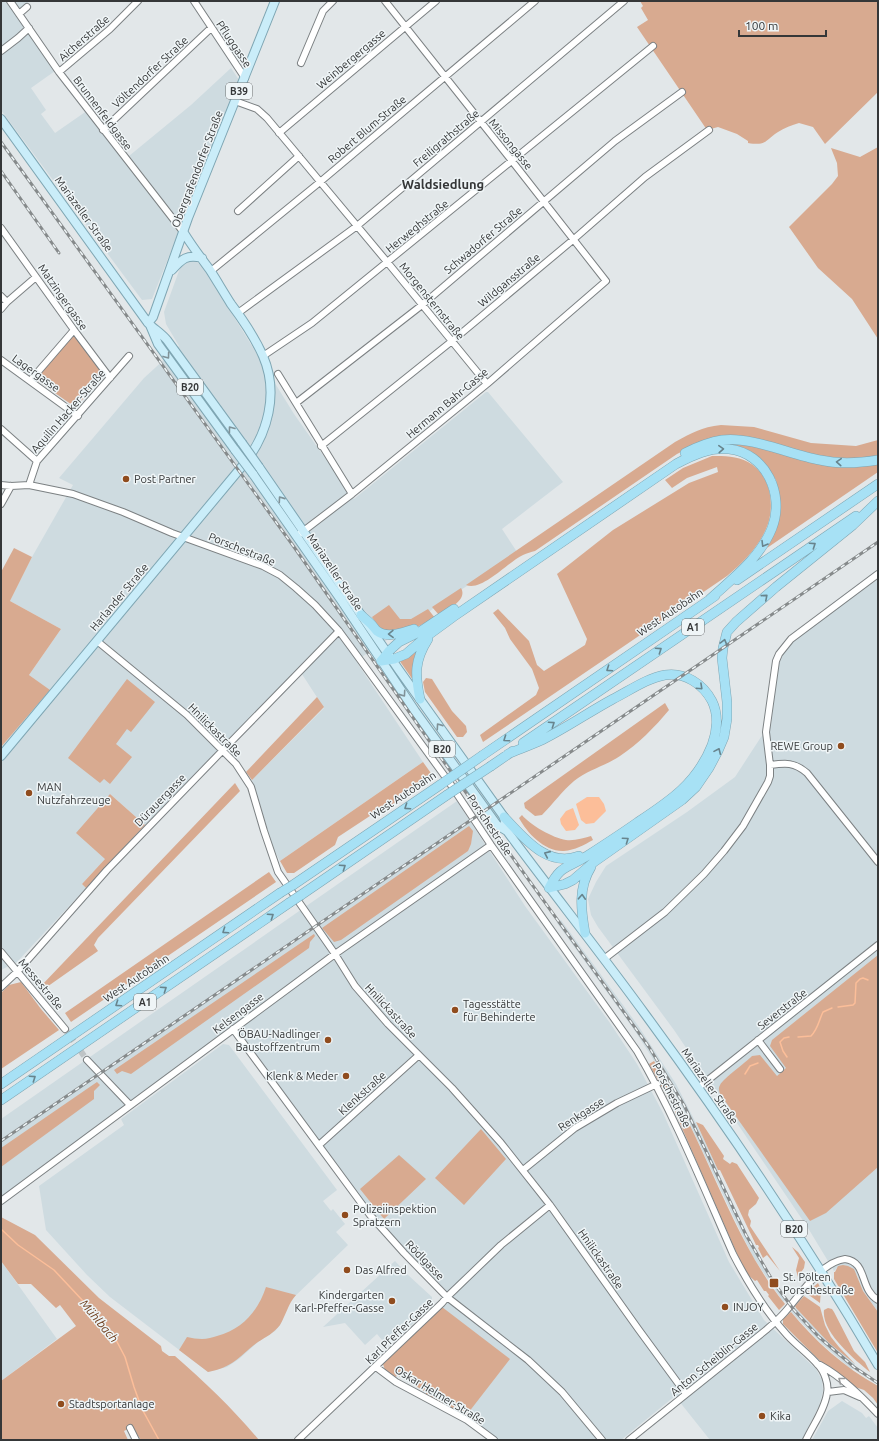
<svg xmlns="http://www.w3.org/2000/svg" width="879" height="1441" font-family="Ubuntu,sans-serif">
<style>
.built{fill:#cedbe0}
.green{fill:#d8aa90}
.water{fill:#fcbe99}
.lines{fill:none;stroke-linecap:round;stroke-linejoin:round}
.stream{stroke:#fcbe99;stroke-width:1.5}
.minor-tunnel{stroke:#bfc4c6;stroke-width:6;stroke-dasharray:6 3;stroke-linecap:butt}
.minor-casing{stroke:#7c8183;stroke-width:8}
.major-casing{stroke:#7fa6b3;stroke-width:10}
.highway-casing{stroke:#7fa6b3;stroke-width:10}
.minor{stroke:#fff;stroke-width:6}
.major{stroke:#caedf9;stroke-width:8}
.highway{stroke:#a7e1f5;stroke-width:9}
.rail-casing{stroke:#868a8b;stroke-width:3}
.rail{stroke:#eff5f7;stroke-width:1.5;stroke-dasharray:4.5;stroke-linecap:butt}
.major-bridge-casing{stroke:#7fa6b3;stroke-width:10;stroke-linecap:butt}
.highway-bridge-casing{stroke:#7fa6b3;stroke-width:10;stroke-linecap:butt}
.major-bridge{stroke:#caedf9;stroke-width:8}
.highway-bridge{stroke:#a7e1f5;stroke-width:9}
.oneway{stroke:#809298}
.oneway2{stroke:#68848d}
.oneway3{stroke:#9a9b9c}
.poi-dot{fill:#904c1e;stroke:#eff5f7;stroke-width:1.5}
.labels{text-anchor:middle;stroke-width:3;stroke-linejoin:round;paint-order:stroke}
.shield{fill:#eff5f7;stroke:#6d7071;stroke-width:1}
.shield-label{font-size:10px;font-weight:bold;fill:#353738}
.street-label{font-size:11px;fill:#353738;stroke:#eff5f7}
.poi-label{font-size:11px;fill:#353738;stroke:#eff5f7;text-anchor:start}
.water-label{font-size:12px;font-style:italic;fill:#6f3e1d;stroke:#eff5f7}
.quarter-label{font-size:13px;font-weight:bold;fill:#353738;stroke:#eff5f7}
</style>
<rect width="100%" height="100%" fill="#e2e7e9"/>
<path class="built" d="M1,1H30L16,13L55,71L31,88L46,110L41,114L55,133L91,108L129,156L191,105L231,68L239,80L152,299L142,300L1,110Z
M188,261H196L205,270L294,414L354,499L486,392H488L563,482L502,529L517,552L356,661L423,762L280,861L274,850L252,780L324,708L298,668L145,825L110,794L105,859L82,884L86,888L17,962L1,970V747L49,690L29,675L61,629L10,601L32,557L73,485L59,478L144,378L179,346L166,324L164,312L180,268Z
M878,579V1312L863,1291L857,1275L837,1268L834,1271L808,1228L674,1030L598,927L591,915L588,899L596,882L606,866L687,812L735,777L761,737L771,726L778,665L783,654L793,641Z
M457,801L525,906L610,1023L637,1064L663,1113L729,1262L764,1320L816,1369L822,1380L823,1391L819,1406L802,1440H710L675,1396L621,1440H496L465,1417L426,1394V1392L397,1375L396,1377L383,1364L442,1307L449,1297L371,1214L234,1029L127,1104L1,1198V1119Z
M561,920L639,1027L676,1084L702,1135L718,1170L717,1171L747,1234L770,1275L787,1299L783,1302L753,1257L732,1214L686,1116L669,1084L635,1031L557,923Z
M223,1044L229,1045L337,1190L323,1201L331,1211L333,1209L345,1224L336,1232L348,1245L290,1301L280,1325L275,1331L259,1341L239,1359L227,1367L208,1372L110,1297L87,1275L46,1230L39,1186L124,1125L121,1119Z
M1,1261L57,1339L1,1381Z
M395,1261L408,1275L432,1297V1304L395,1342L387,1338L382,1340L377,1334L365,1345L345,1323L323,1327Z
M796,1308L805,1318L855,1364L852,1370L821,1343L794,1315L791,1312Z
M842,1401L862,1413L866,1418L869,1416L878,1428V1440H812L828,1411Z"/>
<path class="green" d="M640,1H878V92L825,144L813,127L799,123C792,125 784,128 778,132C764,141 767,146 748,143V141L737,134L718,127L707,130L637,27L648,20L641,8L643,6Z
M878,147V339L852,299L818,268L789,227L832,184L838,176L837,163L831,148L860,157Z
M73,335H75C83,346 98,363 102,376L78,405L75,407L35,379Z
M721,425L754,427L811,443L856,446L878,440V457L859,460L822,458L752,439L695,445L677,454L535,551C531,552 527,553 523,555C509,561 482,592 466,585L675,442C692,433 701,427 721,425Z
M738,442L821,463H878V472L767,548L773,536L779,494L776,480L770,471L723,445L724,443Z
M712,456C724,456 737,456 748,462C771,474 776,507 766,529C757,549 743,562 727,576L483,742L480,735L536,695L539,688L532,669L510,639L505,628L493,613L498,609L529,641L537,665L544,671L585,645L587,639L557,574L613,530L689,483L718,472L717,467L687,478L672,488L665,480L683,468Z
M14,548L32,557L10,601L61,629L29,675L50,690L1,747V572Z
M461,588C468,600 448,609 439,615L432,607Z
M389,605L400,619H411L428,609L435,618L419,626L390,633L379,627L372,617Z
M422,643L413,680L399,660Z
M426,678L432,679L452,711L466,726L467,732L463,737H457L425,692L423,682Z
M127,679L155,702L131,732L127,729L116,744L132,757L110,784L104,779L100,783L68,758Z
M317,697L324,707L252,780L246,772Z
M665,703L669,710C655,727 638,744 620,756C605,766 588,770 574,781C562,791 553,804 542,815L535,816L525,808L524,803Z
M423,762L433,776L386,809L379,810L338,837L335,845L294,873H287L280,861Z
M235,783L240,791L98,938L94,945L98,951L44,989L41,986Z
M110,794L145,825L86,888L82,884L105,859L76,833Z
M522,815C530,825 553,838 566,840C575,841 583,838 591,836L593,840C584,845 575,850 564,851C545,852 527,833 519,818Z
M469,826L473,831L471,844L468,851L341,940L334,942L322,928Z
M269,872L276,882L71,1022L65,1013Z
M314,934L315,936L310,942L309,948L131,1074L122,1071L117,1074L114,1070Z
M878,955V1167L826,1213L810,1221L720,1094C719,1091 718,1088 720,1085C724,1078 745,1063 752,1056L760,1055L777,1076L786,1068L770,1046L772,1040Z
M21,982L41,1009L59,1030L1,1069V993L9,985Z
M654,1061C705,1137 728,1233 785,1304L779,1310L768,1296L769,1295L766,1291H764L757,1280L755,1281L748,1275L738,1256L675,1112L676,1109L674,1104H671L649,1064Z
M97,1082L100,1085L94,1091V1099L1,1167V1148Z
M696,1122L703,1125L724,1156L723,1159L730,1164L732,1162L737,1164L759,1198L756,1204L749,1210L748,1215L751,1221L750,1226L780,1271L767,1255L763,1258L758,1248L759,1247L758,1245H756L720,1170H718Z
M481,1129L506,1159L464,1205L435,1178Z
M399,1155L426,1179L384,1219L360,1189Z
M1,1217L35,1235L99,1298L161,1346L162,1351L169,1356H175C205,1382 233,1409 259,1440H141L132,1427L124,1431L128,1440H1V1381L76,1326L60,1305L56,1308L31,1284H18L1,1261Z
M792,1247L798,1252L805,1262L804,1268L798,1277L796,1270L799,1258Z
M843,1265L848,1266L854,1269L863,1291L878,1312V1353L834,1279V1272H835L838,1266Z
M818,1283L821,1289L820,1303L806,1293Z
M266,1287L296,1295C288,1304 286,1315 280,1325C274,1333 266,1337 258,1342C238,1357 234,1367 208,1372L179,1350L187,1337C192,1338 197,1339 202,1339C207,1339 213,1337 217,1336C243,1329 258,1311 266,1287Z
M804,1296L820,1307L825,1325L831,1337L839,1347L855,1364L829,1343L796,1308L795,1306Z
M442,1307L510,1359L465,1417L426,1394V1392L397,1375L396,1377L385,1370L383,1364Z
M828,1308L832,1309L834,1312L854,1351L865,1362L870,1372C855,1360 821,1332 824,1310Z
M791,1312C815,1341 845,1368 878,1386V1405L873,1398L864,1390L855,1387L818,1359L783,1324V1319Z"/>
<path class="water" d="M587,797H599L604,804L606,811L594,823L586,824L581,820L576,804Z
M573,808L579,825L575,830L566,831L561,824L560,819L566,811Z"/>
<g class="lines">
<path class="stream" d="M74,199L85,214
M838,1007L853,1005L855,1003L856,983L860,979L863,978L868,980
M798,1037L811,1036C818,1029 819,1020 823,1012L832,1008
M787,1057L783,1051L780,1042L784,1038L789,1037
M745,1074L750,1066L758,1063
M1,1229L18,1245L54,1270L99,1318L115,1338L125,1357L134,1387L142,1409L159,1440"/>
<path class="minor-tunnel" d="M65,1029L87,1060"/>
<g class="minor-casing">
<path id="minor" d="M10,1L59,72L184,233
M194,1L245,78
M19,14L27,7
M1,51L18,38L29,28
M301,63L323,11L333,1
M59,72L110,29L138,1
M235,101L257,109L267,118L388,263L487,384
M103,130L211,28
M279,133L436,1
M238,211L299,156
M1,228L74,330L110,378
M211,271L320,182L535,1
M1,296L7,302
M1,309L7,302L36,277
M238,313L357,226L624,1
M263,356L312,323L653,46
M1,360L78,416
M278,374L352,494
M30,381L74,330
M296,403L422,305L615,141L682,92
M1,429L37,461
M321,446L452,341L574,239L645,177L709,130
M1,485L11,486L29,485L73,494L123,512L172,533L263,566L280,575L296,588L315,605L339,631L353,650L449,782L491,845L637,1051C675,1116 703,1186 733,1254C748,1283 765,1311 787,1335C797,1346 809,1354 818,1365C824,1371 829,1384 827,1393C825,1409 813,1425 806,1440
M29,485L37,461L129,356
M1,504L11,486
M297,536L352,494L487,384L606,281L512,161L385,1
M97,641L187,715L236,764L251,787L264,831L278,872L335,954L355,986L388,1024L452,1088L501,1143L550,1205L639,1330L686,1394
M770,765C786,763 794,762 807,773L878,862
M1,952L65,1029
M604,959L665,912L704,874L724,851L743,826L768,782L770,776V765L766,732L776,661L779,654L791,639L878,574
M1,987L17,972L107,870L223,750L339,631
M233,1029L370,1215L404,1253L447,1297L528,1360L562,1392L602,1440
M758,1040L780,1069
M87,1060L130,1105
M698,1088L878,945
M319,1145L419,1055
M523,1170L575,1128L617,1103L657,1084
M1,1201L335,954L491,845
M820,1365C842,1377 861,1396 878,1414
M376,1367L396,1382L467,1420L494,1440
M828,1392L844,1390L860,1397
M130,1428L136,1440
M298,1440L442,1303L447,1297L501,1245L550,1205
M629,1440L766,1330C773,1324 779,1319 785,1312C800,1295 821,1262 845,1259C868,1262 859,1289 878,1300"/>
</g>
<g class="major-casing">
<path id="major" d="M1,119L148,323C154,329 161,333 167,340L242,443
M172,270C182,259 187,254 202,258
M148,323L153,317L188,218L275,1
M150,325L158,344L235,450
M259,467L399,670L504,817L507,831C552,892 600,952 645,1014C728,1127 807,1244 878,1365
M253,474L341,600L415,711L497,825L507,831
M1,756L244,464C268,434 279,393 263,356C255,338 243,320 231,304C224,293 217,281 210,270C201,258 192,246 184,233"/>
</g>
<g class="highway-casing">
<path id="highway" d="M685,453C697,447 709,442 722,440C751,436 791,455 820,460C838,464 860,463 878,460
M737,580L878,484
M361,615C364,618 368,621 371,624C373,626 375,629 377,631C388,639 403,632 414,629
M381,661L394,659L406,654L427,636L453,617L676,464C693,455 710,447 729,449C766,453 785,495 772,528C760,558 733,578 710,599
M381,661L389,651L399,642L421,631L454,609
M420,699C415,675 414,661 428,639
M523,743L856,516
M508,754C520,749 531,745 542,740C566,728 589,712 613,699C629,691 647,678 665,675C685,672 703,684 712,701C719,715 717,732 712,745C697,783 670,801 638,822C621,834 604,845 587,856C567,869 561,864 549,888
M483,755L715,596
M491,766L513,751
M504,817C524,838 547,868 579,856
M293,885L440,785
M549,888L565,884L573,880L594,862L682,800L696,787L709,768L718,751L724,737L727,719V702L722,658L723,648L727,632L736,622L776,587L853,525L878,501
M301,895L447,795
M585,933C581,910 578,888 591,867
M1,1084L280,893
M1,1100L289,903"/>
</g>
<use href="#minor" class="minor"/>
<use href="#major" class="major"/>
<use href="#highway" class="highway"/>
<g class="rail-casing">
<path id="rail" d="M1,142L294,547L441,758L649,1047L684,1105L746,1235L774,1283L794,1310L819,1337L854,1367L878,1383
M1,171L59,253
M1,1141L878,542"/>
</g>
<use href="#rail" class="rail"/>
<g class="major-bridge-casing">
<path id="major-bridge" d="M242,443L259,467
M235,450L253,474"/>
</g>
<g class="highway-bridge-casing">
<path id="highway-bridge" d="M440,785L483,755
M447,795L491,766
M280,893L293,885
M289,903L301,895"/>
</g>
<use href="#major-bridge" class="major-bridge"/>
<use href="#highway-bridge" class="highway-bridge"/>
</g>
<defs><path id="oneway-chevron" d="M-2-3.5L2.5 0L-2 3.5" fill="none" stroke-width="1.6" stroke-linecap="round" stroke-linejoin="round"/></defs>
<g class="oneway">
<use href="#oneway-chevron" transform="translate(167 356) rotate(54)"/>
<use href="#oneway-chevron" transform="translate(231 429) rotate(-127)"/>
<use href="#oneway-chevron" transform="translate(281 499) rotate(-125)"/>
<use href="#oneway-chevron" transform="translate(403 694) rotate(55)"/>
<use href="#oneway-chevron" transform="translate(439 726) rotate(-125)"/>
</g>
<g class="oneway2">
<use href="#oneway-chevron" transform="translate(721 449) rotate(-3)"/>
<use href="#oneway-chevron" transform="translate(839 462) rotate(-176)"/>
<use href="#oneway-chevron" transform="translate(764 544) rotate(121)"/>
<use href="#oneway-chevron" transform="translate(813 545) rotate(-34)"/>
<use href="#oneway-chevron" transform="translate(765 597) rotate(-41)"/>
<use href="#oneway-chevron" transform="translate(391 634) rotate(179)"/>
<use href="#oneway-chevron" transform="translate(724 642) rotate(-75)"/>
<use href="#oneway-chevron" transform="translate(659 650) rotate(-34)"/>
<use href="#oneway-chevron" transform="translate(609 669) rotate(146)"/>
<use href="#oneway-chevron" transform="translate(700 687) rotate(43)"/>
<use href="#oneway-chevron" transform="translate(552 724) rotate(-34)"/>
<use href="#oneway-chevron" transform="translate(506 739) rotate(145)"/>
<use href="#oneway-chevron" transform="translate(718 751) rotate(-66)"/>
<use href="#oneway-chevron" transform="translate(407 807) rotate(146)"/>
<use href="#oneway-chevron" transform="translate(626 840) rotate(-35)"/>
<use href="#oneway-chevron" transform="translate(547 854) rotate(-156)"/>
<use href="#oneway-chevron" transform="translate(343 867) rotate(-34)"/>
<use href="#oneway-chevron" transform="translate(582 897) rotate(-87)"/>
<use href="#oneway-chevron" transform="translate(271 916) rotate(-34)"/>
<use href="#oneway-chevron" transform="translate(225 931) rotate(146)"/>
<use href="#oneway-chevron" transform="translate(164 989) rotate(-34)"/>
<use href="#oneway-chevron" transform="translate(118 1004) rotate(146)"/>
<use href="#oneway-chevron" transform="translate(33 1078) rotate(-34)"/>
</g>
<use class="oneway3" href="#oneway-chevron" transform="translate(841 1380) rotate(-142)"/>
<g class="poi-dot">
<circle cx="126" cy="479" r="4"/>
<circle cx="841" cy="746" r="4"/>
<circle cx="29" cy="793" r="4"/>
<circle cx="455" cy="1010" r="4"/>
<circle cx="328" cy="1040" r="4"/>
<circle cx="346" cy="1076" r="4"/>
<circle cx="345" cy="1215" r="4"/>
<circle cx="347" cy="1270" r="4"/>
<rect x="769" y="1278" width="10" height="10" rx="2"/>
<circle cx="392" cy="1301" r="4"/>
<circle cx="725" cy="1307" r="4"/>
<circle cx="61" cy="1404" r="4"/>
<circle cx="762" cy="1416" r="4"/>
</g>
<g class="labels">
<g class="shield">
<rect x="226" y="83" width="26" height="16" rx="3"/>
<rect x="177" y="379" width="26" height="16" rx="3"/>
<rect x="682" y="619" width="22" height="16" rx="3"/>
<rect x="429" y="741" width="26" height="16" rx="3"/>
<rect x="134" y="994" width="22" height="16" rx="3"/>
<rect x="781" y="1221" width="26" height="16" rx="3"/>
</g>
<g class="shield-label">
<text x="239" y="95">B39</text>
<text x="190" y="391">B20</text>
<text x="693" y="631">A1</text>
<text x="442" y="753">B20</text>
<text x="145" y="1006">A1</text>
<text x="794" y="1233">B20</text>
</g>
<g class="street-label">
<text transform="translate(84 38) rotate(-41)" y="4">Aicherstraße</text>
<text transform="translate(234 44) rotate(56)" y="4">Pfluggasse</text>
<text transform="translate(351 59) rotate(-40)" y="4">Weinbergergasse</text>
<text transform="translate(150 72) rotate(-43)" y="4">Völtendorfer Straße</text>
<text transform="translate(103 113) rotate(53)" y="4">Brunnenfeldgasse</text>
<text transform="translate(367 129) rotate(-40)" y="4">Robert Blum-Straße</text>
<text transform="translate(446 138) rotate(-40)" y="4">Freiligrathstraße</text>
<text transform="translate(511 144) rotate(51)" y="4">Missongasse</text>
<text transform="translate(197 169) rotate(-69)" y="4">Obergrafendorfer Straße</text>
<text transform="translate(84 214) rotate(54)" y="4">Mariazeller Straße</text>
<text transform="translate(417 226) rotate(-39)" y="4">Herweghstraße</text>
<text transform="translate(483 240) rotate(-40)" y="4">Schwadorfer Straße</text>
<text transform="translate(509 280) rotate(-40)" y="4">Wildgansstraße</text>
<text transform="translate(63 297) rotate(55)" y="4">Matzingergasse</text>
<text transform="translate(432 301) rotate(51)" y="4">Morgensternstraße</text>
<text transform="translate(36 373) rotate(36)" y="4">Lagergasse</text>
<text transform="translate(447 403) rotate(-40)" y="4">Hermann Bahr-Gasse</text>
<text transform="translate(68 411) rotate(-49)" y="4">Aquilin Hacker-Straße</text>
<text transform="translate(242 549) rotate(22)" y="4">Porschestraße</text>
<text transform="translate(335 572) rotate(56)" y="4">Mariazeller Straße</text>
<text transform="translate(119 597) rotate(-50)" y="4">Harlander Straße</text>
<text transform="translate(670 612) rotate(-34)" y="4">West Autobahn</text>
<text transform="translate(215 730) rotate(45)" y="4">Hnilickastraße</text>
<text transform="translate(403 795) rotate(-34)" y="4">West Autobahn</text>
<text transform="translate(160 800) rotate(-46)" y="4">Dürauergasse</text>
<text transform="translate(490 825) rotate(56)" y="4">Porschestraße</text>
<text transform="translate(136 978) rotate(-34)" y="4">West Autobahn</text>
<text transform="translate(41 984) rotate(50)" y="4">Messestraße</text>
<text transform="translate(782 1009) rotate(-38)" y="4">Severstraße</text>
<text transform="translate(391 1011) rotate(47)" y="4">Hnilickastraße</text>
<text transform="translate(238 1013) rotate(-37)" y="4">Kelsengasse</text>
<text transform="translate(710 1086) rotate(55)" y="4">Mariazeller Straße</text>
<text transform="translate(362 1093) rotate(-42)" y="4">Klenkstraße</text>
<text transform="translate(672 1095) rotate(63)" y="4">Porschestraße</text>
<text transform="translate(581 1114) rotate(-33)" y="4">Renkgasse</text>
<text transform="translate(601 1259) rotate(55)" y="4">Hnilickastraße</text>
<text transform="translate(425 1260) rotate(46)" y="4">Rödlgasse</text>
<text transform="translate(399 1331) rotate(-44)" y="4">Karl Pfeffer-Gasse</text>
<text transform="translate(714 1359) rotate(-39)" y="4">Anton Scheiblin-Gasse</text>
<text transform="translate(440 1395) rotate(31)" y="4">Oskar Helmer-Straße</text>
</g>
<g class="poi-label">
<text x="134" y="483">Post Partner</text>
<text x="833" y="750" text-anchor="end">REWE Group</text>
<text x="37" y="791">MAN<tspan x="37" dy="13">Nutzfahrzeuge</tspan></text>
<text x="463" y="1008">Tagesstätte<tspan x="463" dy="13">für Behinderte</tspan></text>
<text x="320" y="1038" text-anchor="end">ÖBAU-Nadlinger<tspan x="320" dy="13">Baustoffzentrum</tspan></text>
<text x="338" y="1080" text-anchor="end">Klenk &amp; Meder</text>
<text x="353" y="1213">Polizeiinspektion<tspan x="353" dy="13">Spratzern</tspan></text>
<text x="355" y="1274">Das Alfred</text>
<text x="783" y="1281">St. Pölten<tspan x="783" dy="13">Porschestraße</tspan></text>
<text x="384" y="1299" text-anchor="end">Kindergarten<tspan x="384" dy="13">Karl-Pfeffer-Gasse</tspan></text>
<text x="733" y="1311">INJOY</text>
<text x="69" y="1408">Stadtsportanlage</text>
<text x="770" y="1420">Kika</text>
</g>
<g class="water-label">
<text transform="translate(99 1321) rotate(50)" y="4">Mühlbach</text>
</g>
<g class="quarter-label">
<text x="443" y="189">Waldsiedlung</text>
</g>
</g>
<rect width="879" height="1441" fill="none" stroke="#353738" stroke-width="4"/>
<path d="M739 30v6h87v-6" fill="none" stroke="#353738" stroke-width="2"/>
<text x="745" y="30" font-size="12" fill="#353738" stroke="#eff5f7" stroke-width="3" paint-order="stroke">100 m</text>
</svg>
